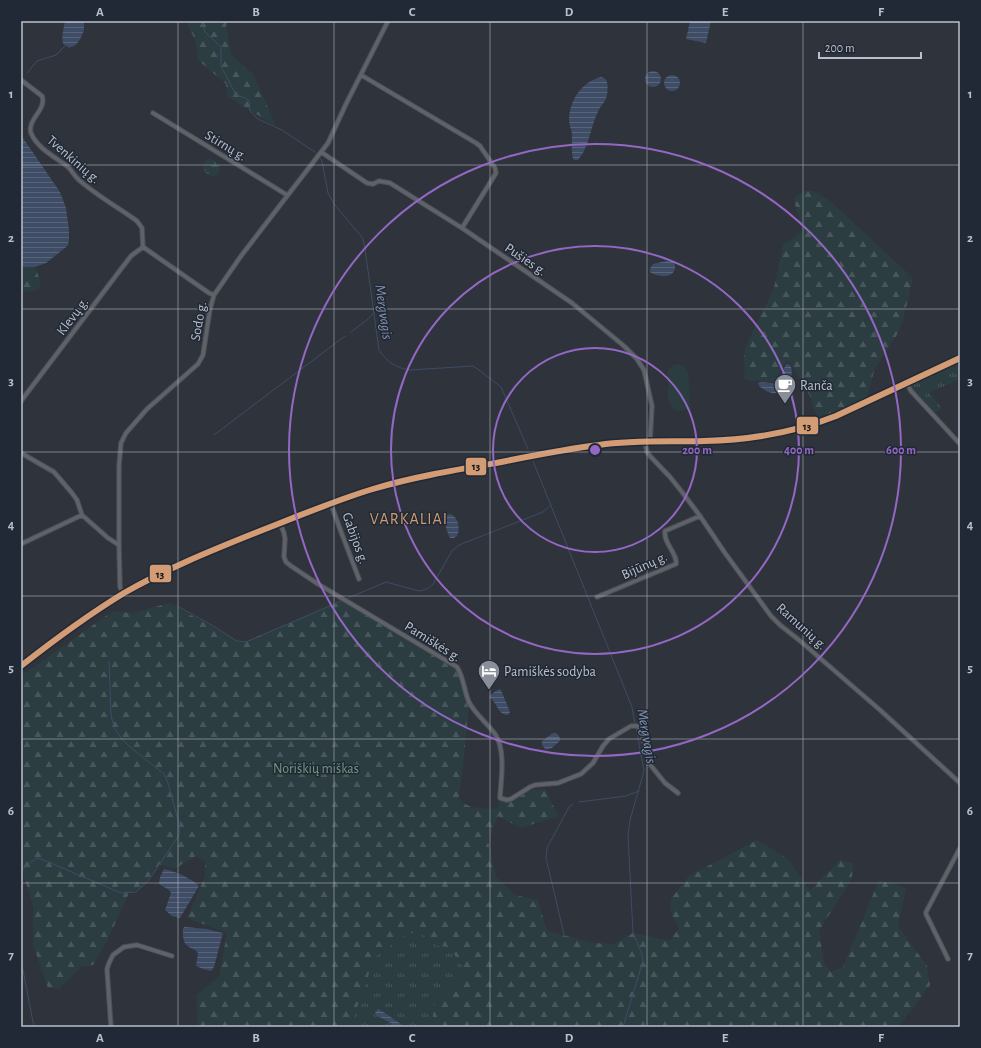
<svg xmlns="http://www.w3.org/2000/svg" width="981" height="1048" font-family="'Alegreya Sans',sans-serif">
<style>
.grass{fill:url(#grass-tufts)}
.forest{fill:url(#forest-firs)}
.wetland{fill:url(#wetland-marsh)}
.garden{fill:#2c3d41}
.water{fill:url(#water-rules)}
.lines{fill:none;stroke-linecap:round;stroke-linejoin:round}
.stream{stroke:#3e4c65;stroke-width:1}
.street-casing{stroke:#4c5056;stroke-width:5.5}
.primary-casing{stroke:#4c5058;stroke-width:8}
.street{stroke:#5f6269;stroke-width:3.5}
.primary{stroke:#61646b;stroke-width:6}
.bus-1-casing{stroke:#212936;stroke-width:9}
.bus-1{stroke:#d39c74;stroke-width:6}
.grid{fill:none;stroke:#bac0cb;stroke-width:1;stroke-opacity:0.55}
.ring{fill:none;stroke:#9467c4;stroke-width:2}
.labels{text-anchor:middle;stroke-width:3;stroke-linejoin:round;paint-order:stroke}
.street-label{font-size:14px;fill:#bac0cb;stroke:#212936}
.poi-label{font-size:14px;fill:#bac0cb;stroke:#212936;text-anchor:start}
.park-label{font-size:14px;fill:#739a7d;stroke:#212936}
.water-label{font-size:15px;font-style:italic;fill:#8495b0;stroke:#212936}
.quarter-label{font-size:16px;letter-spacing:1px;fill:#cf9c70;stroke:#212936}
.centre{fill:#9467c4;stroke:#212936;stroke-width:2}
.ring-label{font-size:12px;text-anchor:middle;font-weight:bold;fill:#9467c4;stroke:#212936;stroke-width:3;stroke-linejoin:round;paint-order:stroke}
.line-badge{stroke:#212936;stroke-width:1.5}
.pale-badge-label{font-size:11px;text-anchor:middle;font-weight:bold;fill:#111}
.neatline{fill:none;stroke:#bac0cb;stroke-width:1.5}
.grid-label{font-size:13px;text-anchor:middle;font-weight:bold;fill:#bac0cb}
</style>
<defs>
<pattern id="grass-tufts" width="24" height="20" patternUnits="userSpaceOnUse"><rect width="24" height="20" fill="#2c3d41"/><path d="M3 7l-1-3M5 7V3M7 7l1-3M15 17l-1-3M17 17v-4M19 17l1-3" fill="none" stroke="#48575b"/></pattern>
<pattern id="forest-firs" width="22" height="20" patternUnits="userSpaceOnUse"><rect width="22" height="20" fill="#2c3d41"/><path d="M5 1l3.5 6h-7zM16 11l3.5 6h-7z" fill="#48575b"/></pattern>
<pattern id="wetland-marsh" width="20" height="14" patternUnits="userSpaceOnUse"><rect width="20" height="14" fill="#2c3d41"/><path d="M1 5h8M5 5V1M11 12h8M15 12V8" fill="none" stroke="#48575b"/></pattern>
<pattern id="water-rules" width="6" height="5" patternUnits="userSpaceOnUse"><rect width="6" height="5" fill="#3e4c65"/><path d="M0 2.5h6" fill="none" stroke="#58647a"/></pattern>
</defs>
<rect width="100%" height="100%" fill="#2f333b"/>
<path class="grass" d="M960,361V379L929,393L942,408L934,414L911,389V385L913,383Z
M418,931L438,946H449L467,973L435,1003L431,1027H350L375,957L403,936Z"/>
<path class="forest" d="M186,21H227L226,26L231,55L253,74L276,126L228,97L226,84L198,60L196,42Z
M806,191H813L830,201L913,278L903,321L898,333L875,368L867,397L864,400L818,419L814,410L810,396L791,364L788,362L785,363L774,382L745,380L744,358L746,346L774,288L783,245L803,231L793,198Z
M21,267H35C37,272 40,279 40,284C39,294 28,292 21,290Z
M343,601L454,666L457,669L469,704L464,756L459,798C467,810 485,808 498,809L499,800L509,802L514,801L527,791L545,789L558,816L521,828L498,816L488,841L496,877L515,895L538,900L547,931L594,943L614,944L633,933L670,941L679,928L670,911L671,899L689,876L757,840L788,859L810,890L840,860L853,863L852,878L819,931L824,963L831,972L843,967L879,880L906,888L898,926L927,966L930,985L898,1027H431L435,1003L467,973L449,947L438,946L418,931L403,936L375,957L350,1027H197L198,1024L196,995L219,977L227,933L187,918L205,876V861L196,856L174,869L159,864L143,887L129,893L107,941L93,965L81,967L59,989L48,988L33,945V906L23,873L21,870V676L113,611L133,613L169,603L241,643Z"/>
<path class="wetland" d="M211,159L216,161L220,167L218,175C208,179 203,172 203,163L206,160Z"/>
<path class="garden" d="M679,364L683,366L688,372L691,410H689L688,407C685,410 681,412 677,411C667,407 668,394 668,386C668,381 666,374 668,370C671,366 674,364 679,364Z"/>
<path class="water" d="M65,21H84C84,24 84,27 84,30C82,37 76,49 68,47C66,46 64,45 63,43C61,37 64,27 65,21Z
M690,21H711L706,43L686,39Z
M645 79a8 8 0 1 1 16 0a8 8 0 1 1-16 0Z
M664 83a8 8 0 1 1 16 0a8 8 0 1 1-16 0Z
M601,77C609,78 608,88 607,95C606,102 599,107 597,114C590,129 589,147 578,160H575L573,159C571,150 572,143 572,134C571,129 569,124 569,119C570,99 582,82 601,77Z
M21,135L60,192L66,208L69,230V239L68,245L65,248L46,263L35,267H21V216L22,211L21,207Z
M671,260L674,262C680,278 659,279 650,272V269L653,264Z
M786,364L790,365C796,374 786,392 776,393C770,394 763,389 759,386L758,383C764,381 770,384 776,383L781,376Z
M449,514C458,515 461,529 457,536L454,538H450C447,533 444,522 445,516Z
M499,689L501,690L510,712L508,715C500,715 498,708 494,702C493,700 491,699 489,697L490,695Z
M553,733H556C559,735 560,737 560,741L552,748L546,750L542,745V741Z
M164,869C175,871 191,878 199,886L180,918L172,916L165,910L171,893L169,890L159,884L160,877Z
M185,927L207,929L223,933L214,967L211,971L203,969L196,966L198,953C195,949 192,949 189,947C182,943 183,935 183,928Z
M378,1009L385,1013L405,1027H394L391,1023L376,1015L375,1013Z"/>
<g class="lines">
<path class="stream" d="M201,21L205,32L221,47V66L236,95L245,98L249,101L250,111L258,119L282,130L315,152
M27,73L37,61L56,55L65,46
M320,159L322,161L328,193L334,204L361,236L363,239L365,249L379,350C387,362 396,368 410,370L473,366L479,370L501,387L528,449
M351,332L367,320L374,313
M214,435L345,336
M533,461L632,707L635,724
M348,598L386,582L419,591C426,590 429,588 433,584L452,551L459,545L543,512L551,505
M177,606L215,627L237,641L246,642L341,601
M579,802L626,796L639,791
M21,871L35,859L39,858L121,893L136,892L149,880L179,835L180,827L168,783L164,774L129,746L121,738L114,727L111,715L109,661
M564,934L546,858L547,848L569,807L573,804
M21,960L34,1027
M623,1027L643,961L642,954L633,933L628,835L630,820L644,771L636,727"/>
<g class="street-casing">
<path id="street" d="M361,75L476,143L480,146L495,168L496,173L462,228
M21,80L42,96C47,110 27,119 31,133C37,148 55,157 67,166C72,170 74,176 79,180C96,195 119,208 137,221L142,228L143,247
M153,113L287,195
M321,152L367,183L373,184L379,181L390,183L462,228L572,303L624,346L637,359L644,370L652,406L650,441
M143,247L209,293L214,295
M907,384L911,391L960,444
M21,401L121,269L131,256L143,247
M645,442L647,452L650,456L670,477L682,492L700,516L725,553L771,616L780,625L799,640L880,710L960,783
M21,453L54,472L72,493L77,500L82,515
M331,504L340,529L359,579
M280,523L284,533L285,539L284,557L286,562L291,566L318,584L457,667C464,678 464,691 469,702C475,714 487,723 495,734C506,750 501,779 500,798L507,800L511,799L530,787L535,785L558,783L581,774L593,763L603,746L609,739L631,726H637L640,728L642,732L648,762L665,783L678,793
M21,544L82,515L108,538L119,545
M123,594L120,587L119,545V466L121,443L126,433L147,409L198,364L203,355L210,309L214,295L241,256L328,143L346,104L388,21
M597,597L676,564C678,554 663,543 665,531L700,516
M948,959L926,914V912L960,848
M111,1027L107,969L109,963L113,955L124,947L137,945L172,956"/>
</g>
<g class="primary-casing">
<path id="primary" d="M21,666C54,640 88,615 124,593C166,569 210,551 255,533C294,518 333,501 373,489C413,477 455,470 496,463C531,456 565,449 599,445C634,440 669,442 704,441C749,440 793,433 836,416L960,358"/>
</g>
<use href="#street" class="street"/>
<use href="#primary" class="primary"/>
<g class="bus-1-casing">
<path id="bus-1" d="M21,666C54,640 88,615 124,593C166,569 210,551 255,533C294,518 333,501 373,489C413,477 455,470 496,463C531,456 565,449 599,445C634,440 669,442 704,441C749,440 793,433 836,416L960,358"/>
</g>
<use href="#bus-1" class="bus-1"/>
</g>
<path class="grid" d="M178,21V1027M334,21V1027M490,21V1027M647,21V1027M803,21V1027M21,165H960M21,309H960M21,452H960M21,596H960M21,739H960M21,883H960"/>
<g class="ring">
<circle cx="595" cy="450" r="102"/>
<circle cx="595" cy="450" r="204"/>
<circle cx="595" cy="450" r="306"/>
</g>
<defs>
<g id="cafe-pin" transform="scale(1.15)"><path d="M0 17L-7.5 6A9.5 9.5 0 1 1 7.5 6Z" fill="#898f99" stroke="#212936"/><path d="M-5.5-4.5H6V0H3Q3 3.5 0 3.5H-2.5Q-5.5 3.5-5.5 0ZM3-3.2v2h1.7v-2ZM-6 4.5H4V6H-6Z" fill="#fff"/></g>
<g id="hotel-pin" transform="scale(1.15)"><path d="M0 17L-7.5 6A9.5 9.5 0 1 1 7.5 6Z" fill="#898f99" stroke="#212936"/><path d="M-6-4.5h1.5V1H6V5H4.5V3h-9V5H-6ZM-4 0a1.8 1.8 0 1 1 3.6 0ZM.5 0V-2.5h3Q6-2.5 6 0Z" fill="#fff"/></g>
</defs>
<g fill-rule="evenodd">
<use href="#cafe-pin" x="785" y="385"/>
<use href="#hotel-pin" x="489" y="671"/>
</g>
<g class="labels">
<g class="street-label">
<text transform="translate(226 145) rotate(31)" y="5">Stirnų g.</text>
<text transform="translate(74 159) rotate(41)" y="5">Tvenkinių g.</text>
<text transform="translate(526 259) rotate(34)" y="5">Pušies g.</text>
<text transform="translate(72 316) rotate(-53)" y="5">Klevų g.</text>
<text transform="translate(198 321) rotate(-80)" y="5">Sodo g.</text>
<text transform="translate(356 538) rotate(70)" y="5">Gabijos g.</text>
<text transform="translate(644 565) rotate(-24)" y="5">Bijūnų g.</text>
<text transform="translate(802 626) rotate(42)" y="5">Ramunių g.</text>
<text transform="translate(433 641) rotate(32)" y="5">Pamiškės g.</text>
</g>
<g class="poi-label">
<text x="800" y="390">Ranča</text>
<text x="504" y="676">Pamiškės sodyba</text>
</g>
<g class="park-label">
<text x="316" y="773">Noriškių miškas</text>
</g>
<g class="water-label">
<text transform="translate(384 312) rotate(82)" y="5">Mergvagis</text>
<text transform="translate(647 736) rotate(80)" y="5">Mergvagis</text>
</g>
<g class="quarter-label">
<text x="409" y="524">VARKALIAI</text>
</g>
</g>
<circle cx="595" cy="450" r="6" class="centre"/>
<g class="ring-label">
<text x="697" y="454">200 m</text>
<text x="799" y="454">400 m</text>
<text x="901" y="454">600 m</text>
</g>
<g class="line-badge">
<rect x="796" y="416" width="23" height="19" rx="4" fill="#d39c74"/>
<rect x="465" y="457" width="22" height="19" rx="4" fill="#d39c74"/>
<rect x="149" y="564" width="23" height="19" rx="4" fill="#d39c74"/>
</g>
<g class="pale-badge-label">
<text x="807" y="430">13</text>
<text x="476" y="470">13</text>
<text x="160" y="578">13</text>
</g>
<rect width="981" height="1048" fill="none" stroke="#212936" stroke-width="44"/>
<path d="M819 52v6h102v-6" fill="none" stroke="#bac0cb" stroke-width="2"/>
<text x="825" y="52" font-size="12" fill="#bac0cb" stroke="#212936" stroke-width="3" paint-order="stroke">200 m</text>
<rect x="22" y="22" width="937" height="1004" class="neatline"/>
<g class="grid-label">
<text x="100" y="16">A</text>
<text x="256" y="16">B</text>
<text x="412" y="16">C</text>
<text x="569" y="16">D</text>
<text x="725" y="16">E</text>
<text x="881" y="16">F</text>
<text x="11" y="98">1</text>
<text x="970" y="98">1</text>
<text x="11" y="242">2</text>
<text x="970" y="242">2</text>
<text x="11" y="385">3</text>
<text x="970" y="385">3</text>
<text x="11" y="529">4</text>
<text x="970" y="529">4</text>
<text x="11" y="672">5</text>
<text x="970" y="672">5</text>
<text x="11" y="815">6</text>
<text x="970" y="815">6</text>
<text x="11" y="959">7</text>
<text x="970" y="959">7</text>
<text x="100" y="1042">A</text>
<text x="256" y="1042">B</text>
<text x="412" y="1042">C</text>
<text x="569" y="1042">D</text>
<text x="725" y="1042">E</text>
<text x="881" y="1042">F</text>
</g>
</svg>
